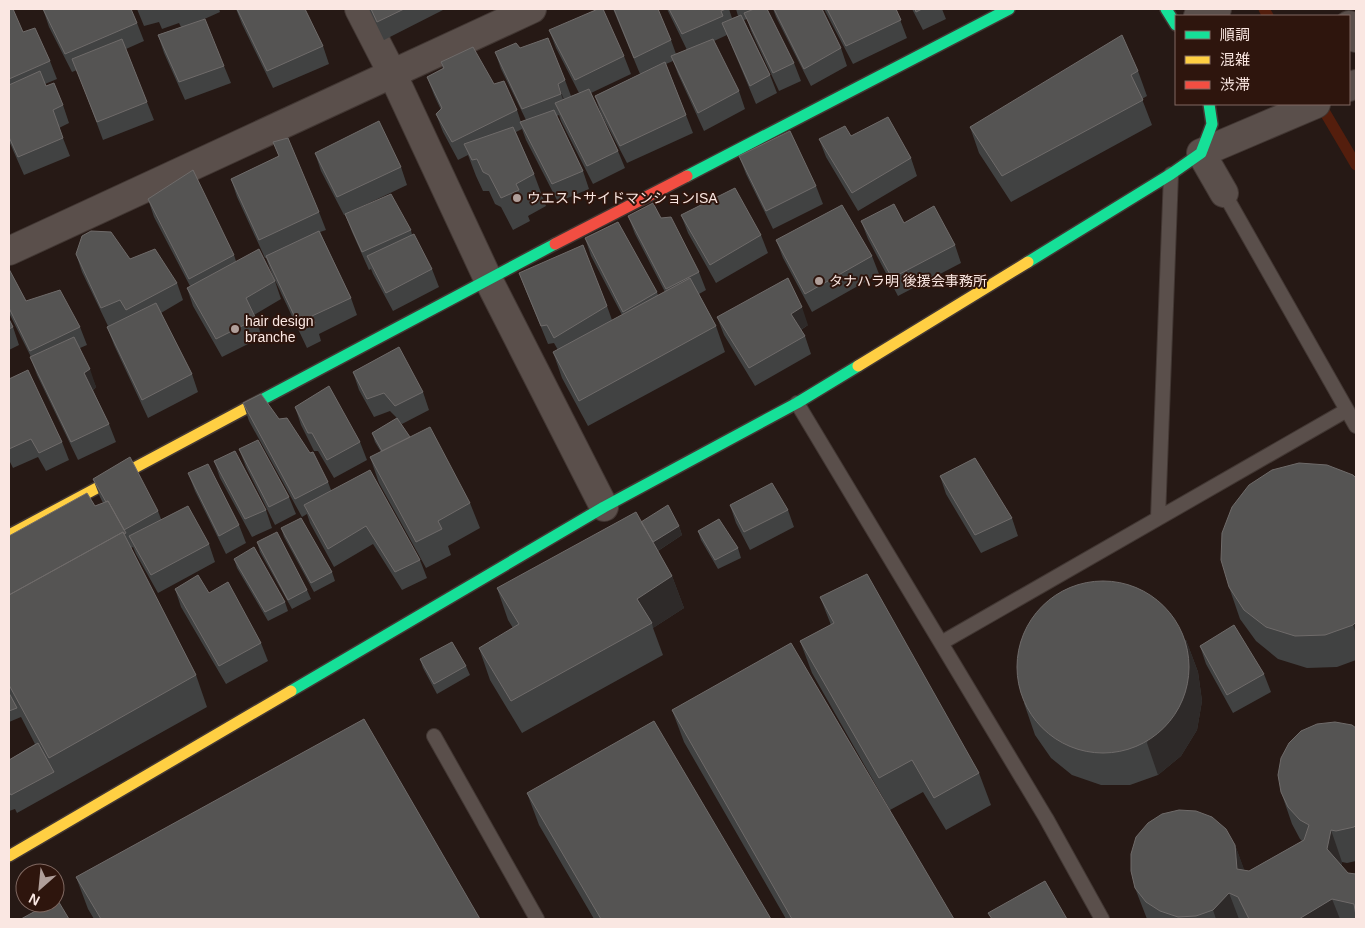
<svg xmlns="http://www.w3.org/2000/svg" width="1365" height="928" font-family="Helvetica,'Noto Sans JP',sans-serif">
<style>
.lines{fill:none;stroke-linecap:round;stroke-linejoin:round}
.stream{stroke:#541e0d;stroke-width:11}
.lane-casing{stroke:#423733;stroke-width:16}
.street-casing{stroke:#423733;stroke-width:30}
.fast-casing{stroke:#423733;stroke-width:14}
.slow-casing{stroke:#423733;stroke-width:14}
.jam-casing{stroke:#423733;stroke-width:14}
.lane{stroke:#5a4f4b;stroke-width:14}
.street{stroke:#5a4f4b;stroke-width:28}
.fast{stroke:#16e098;stroke-width:11}
.slow{stroke:#ffcf43;stroke-width:11}
.jam{stroke:#f24e42;stroke-width:11}
.wall{fill:#414242}
.shaded-wall{fill:#2e2a29}
.building{fill:#555453;stroke:#6f6b6a}
.poi-dot{fill:#b09f9a;stroke:#2e150d;stroke-width:2}
.labels{text-anchor:middle;stroke-width:4;stroke-linejoin:round;paint-order:stroke}
.poi-label{font-size:14px;fill:#fae7e2;stroke:#2e150d;text-anchor:start}
</style>
<rect width="100%" height="100%" fill="#261915"/>
<g class="lines">
<path class="stream" d="M1264,9L1268,16
M1320,104L1356,165"/>
<g class="lane-casing">
<path id="lane" d="M1224,193L1356,426
M797,403L1046,818L1102,919
M1158,518L1171,174
M941,643L1347,410
M434,736L537,919"/>
</g>
<g class="street-casing">
<path id="street" d="M359,9L392,73L488,279L604,507
M1198,16L1217,9
M1349,25L1356,38
M1349,87L1356,84
M1224,193L1201,153L1316,104
M9,251L532,9"/>
</g>
<g class="fast-casing">
<path id="fast" d="M1166,9L1176,25
M687,176L1009,9
M1028,262L1171,174L1201,153L1212,124L1209,104
M252,405L555,244
M291,691L604,507L797,403L858,366"/>
</g>
<g class="slow-casing">
<path id="slow" d="M858,366L1028,262
M9,535L252,405
M9,856L291,691"/>
</g>
<g class="jam-casing">
<path id="jam" d="M555,244L687,176"/>
</g>
<use href="#lane" class="lane"/>
<use href="#street" class="street"/>
<use href="#fast" class="fast"/>
<use href="#slow" class="slow"/>
<use href="#jam" class="jam"/>
</g>
<path class="wall" d="M9,9L23,32L50,61L57,79L45,84L46,86L63,105L69,123L59,128L70,156L24,175L9,141Z
M43,9L137,23L144,41L126,49L154,120L103,140L77,70L72,72L49,27Z
M137,9H219L220,12L200,21L224,66L231,83L185,100L164,53L158,35L181,27L179,23L162,29L159,22L144,26Z
M236,9L323,46L329,64L273,88L242,24Z
M369,9H443V10L384,40Z
M613,9L671,40L676,54L687,50L667,9H729L732,18L738,16L736,9H768H767L794,63L801,81L779,91L751,31L747,19L744,20L770,75L777,93L756,104L727,35L714,41L739,91L745,109L704,131L678,74L673,61L666,64L693,133L627,163L601,114L595,96L640,74Z
M773,9H774L841,48L847,66L811,86L776,17Z
M824,9H896L907,38L853,64Z
M912,9H942L946,19L923,30Z
M549,30L624,56L631,74L591,93L618,151L625,168L593,184L561,121L559,115L557,116L583,171L589,189L558,202L526,140L522,129L516,132L534,174L546,206L528,216L530,221L513,230L501,207L495,204L489,191H483L476,176L468,155L458,160L443,132L436,114L441,110L434,95L427,77L443,69L441,62L494,84L517,110L521,122L526,120L501,69L495,52L520,48L565,80L571,96L579,93L556,48Z
M1138,71L1147,96L1142,99L1152,125L1011,202L979,153L970,127Z
M851,136L911,158L917,176L858,211L826,157L819,139Z
M273,142L319,212L326,230L320,232L351,298L357,315L319,334L321,341L307,348L272,274L266,258H265L237,197L231,179L279,156Z
M315,153L401,167L407,185L344,215L321,171Z
M739,156L816,186L823,204L773,229L746,174Z
M148,199L234,255L236,261L275,281L281,299L254,315L262,337L222,357L193,306L187,288L190,286L154,217Z
M345,214L411,230L412,235L432,269L439,287L393,311L373,274L371,269L369,270L352,232Z
M681,215L761,235L768,253L716,283L688,233Z
M628,216L661,218L699,272L706,290L699,294L716,326L725,352L588,426L562,378L553,352L558,350L554,343L548,344L526,291L519,273L607,306L612,320L622,315L591,256L585,238L657,292L658,295L665,292L635,234Z
M861,221L904,223L955,245L961,263L898,296L868,239Z
M776,240L872,256L879,274L812,312L783,258Z
M76,254L130,259L177,283L183,300L161,313L192,374L198,392L148,418L114,345L107,327L108,326L82,272Z
M9,269L26,301L80,327L87,345L80,348L96,387L93,390L109,424L116,442L78,460L37,375L30,357H31L9,313Z
M717,317L808,325L801,330L805,336L811,354L755,386L724,335Z
M9,319L13,327L19,345L9,350Z
M353,372L423,392L429,410L402,424L399,421L410,437L470,503L480,528L448,546L451,555L426,568L379,483L370,457L381,452L375,442L372,433L397,418L390,411L374,417L359,390Z
M9,379L62,442L69,460L46,471L38,457L13,468L9,460Z
M243,403L279,419L328,482L331,490L420,560L427,578L402,590L373,544L334,567L310,523L307,514L302,517L249,421Z
M295,407L360,442L367,460L334,478L318,451H314L301,425Z
M239,449L289,497L296,514L275,525L246,467Z
M214,461L266,510L272,528L252,537L220,478Z
M188,473L239,525L246,543L226,554L195,491Z
M940,476L1012,518L1018,536L981,553L946,494Z
M1356,478V660L1337,667L1307,668L1278,659L1256,641L1240,619L1229,587Z
M93,479L158,511L161,519L209,544L215,562L158,593L136,554L133,547L131,548L196,675L207,707L17,813L15,809L9,811V760L35,744L21,717L9,722V536L103,503L100,497Z
M730,505L788,510L794,527L750,550L736,523Z
M641,522L679,526L682,535L658,551L672,576L684,608L653,628L663,655L522,733L490,680L479,648L513,628L508,620L497,588Z
M281,528L332,572L335,581L314,592L284,537Z
M698,531L738,548L741,558L718,569L701,540Z
M257,542L307,590L311,599L292,609L260,552Z
M234,559L285,602L288,611L268,621L237,568Z
M175,589L209,593L261,643L268,661L226,684L181,607Z
M820,597L979,773L991,805L946,830L923,792L890,810L812,673L800,641L831,625Z
M1186,640L1198,672L1202,701L1197,730L1181,756L1158,775L1130,785H1101L1072,775L1051,758L1035,735L1024,703Z
M1200,646L1264,674L1271,692L1233,713L1206,664Z
M420,659L466,666L470,675L437,694L423,668Z
M672,710L954,919H786L684,742Z
M1356,728V861L1347,863L1342,862L1341,866L1348,873L1356,874V919H1147L1135,888L1235,845L1244,870L1249,871L1302,841L1300,839L1292,824L1281,792Z
M527,793L771,919H594L539,825Z
M76,877L480,919H94L88,909Z"/>
<path class="shaded-wall" d="M558,84L565,102L567,112L561,94Z
M802,307L808,325L797,332L791,314Z
M90,369L96,387L91,391L84,373Z
M679,526L682,535L656,552L652,543Z
M672,576L684,608L653,628L652,623L637,599Z
M1356,622V634L1353,625Z
M1186,640L1198,672L1202,701L1197,730L1181,756L1158,775L1147,743Z
M1331,830L1342,862L1338,881L1327,849Z
M1235,845L1247,877L1237,869Z
M1229,893L1239,919H1216L1213,910Z
M1332,899L1340,919H1299Z"/>
<path class="building" d="M9,9H13L23,32L35,28L50,61L9,79Z
M43,9H131L137,23L65,54Z
M237,9H305L323,46L267,71Z
M371,9H404L377,22Z
M598,9H603L624,56L575,80L549,30Z
M614,9H658L671,40L634,58Z
M669,9H726L721,11L723,16L682,34Z
M754,9H767L794,63L773,73L744,13Z
M774,9H822L841,48L804,69Z
M827,9H896L901,20L846,46Z
M915,9H922L916,12Z
M741,15L770,75L750,86L722,23Z
M205,19L224,66L179,82L158,35Z
M1122,35L1138,71L1131,75L1143,100L1002,176L970,127Z
M548,38L565,80L558,84L561,94L522,109L495,52L516,43L520,48Z
M122,39L147,102L97,122L72,59Z
M713,39L739,91L698,113L671,56Z
M473,47L494,84L504,81L517,110L452,142L436,114L442,108L427,77L444,68L441,62Z
M665,62L686,115L620,146L595,96Z
M40,71L46,86L54,83L63,105L53,110L63,138L18,157L9,137V85Z
M589,89L618,151L587,166L555,103Z
M554,110L583,171L552,184L520,122Z
M888,117L911,158L852,193L819,139L845,126L851,136Z
M379,121L401,167L337,197L315,153Z
M513,127L534,174L516,184L519,190L501,198L489,175L483,172L477,159L472,160L464,144Z
M790,131L816,186L766,211L739,156Z
M288,138L319,212L259,240L231,179L279,156L273,142Z
M193,170L234,255L189,279L148,199Z
M735,188L761,235L710,265L681,215Z
M391,194L411,230L362,252L345,214Z
M653,203L661,218L671,217L699,272L666,289L628,216Z
M894,204L904,223L934,206L955,245L892,278L861,221Z
M842,205L872,256L805,294L776,240Z
M618,222L657,292L623,312L585,238Z
M91,231L111,232L130,259L155,249L177,283L126,310L120,300L101,308L76,254L82,236Z
M319,231L351,298L312,316L315,323L301,330L266,256Z
M414,234L432,269L386,293L367,256Z
M583,245L607,306L554,338L547,325L541,326L519,273Z
M259,249L275,281L246,298L256,319L216,339L187,288Z
M9,269L26,301L60,290L80,327L30,351L9,308Z
M690,278L716,326L579,401L553,352Z
M788,278L802,307L791,314L805,336L749,368L717,317Z
M156,303L192,374L142,400L107,327Z
M9,319L13,327L9,329Z
M74,337L90,369L84,373L109,424L71,442L30,357Z
M399,347L423,392L395,406L384,393L367,399L353,372Z
M28,370L62,442L39,453L31,439L9,449V379Z
M329,386L360,442L327,460L312,433H308L295,407Z
M261,394L279,419L287,418L310,453L313,452L328,482L295,499L243,403Z
M397,418L410,437L382,451L372,433Z
M430,427L470,503L438,521L442,529L416,542L370,457Z
M258,440L289,497L269,507L239,449Z
M235,451L266,510L245,519L214,461Z
M130,457L158,511L124,530L108,501L106,502L93,479Z
M975,458L1012,518L975,535L940,476Z
M1299,463L1327,465L1353,475L1356,478V622L1353,625L1325,635L1295,636L1266,627L1244,610L1229,587L1221,560L1222,533L1232,507L1249,485L1272,470Z
M208,464L239,525L219,536L188,473Z
M370,470L420,560L395,572L366,526L328,549L304,505Z
M772,483L788,510L744,532L730,505Z
M87,493L95,506L108,501L126,533L124,534L123,532L9,595V536Z
M668,505L679,526L653,542L641,522Z
M188,506L209,544L151,575L129,536Z
M636,512L672,576L637,599L652,623L511,701L479,648L519,624L497,588Z
M301,518L332,572L311,583L281,528Z
M719,519L738,548L715,560L698,531Z
M123,532L196,675L49,758L9,685V595Z
M277,532L307,590L288,600L257,542Z
M254,547L285,602L265,612L234,559Z
M867,574L979,773L934,798L912,760L879,778L800,641L834,623L820,597Z
M198,575L209,593L228,582L261,643L219,666L175,589Z
M1017 667a86 86 0 1 1 172 0a86 86 0 1 1-172 0Z
M1234,625L1264,674L1227,695L1200,646Z
M452,642L466,666L434,684L420,659Z
M791,643L954,919H792L672,710Z
M9,693L17,708L9,711Z
M364,719L480,919H101L76,877Z
M654,721L771,919H601L527,793Z
M1335,722L1352,725L1356,728V825L1354,827L1336,831L1331,830L1327,849L1348,873L1356,874V916L1354,904L1332,899L1299,919H1249L1238,897L1229,893L1213,910L1196,916L1178,917L1160,911L1146,902L1135,888L1131,871V854L1136,837L1148,823L1162,814L1179,810L1196,811L1212,817L1226,829L1235,845L1237,869L1249,871L1304,840L1309,825L1300,820L1288,807L1281,792L1278,775L1281,758L1289,743L1301,731L1317,724Z
M38,743L54,772L11,795L9,792V760Z
M1045,881L1067,919H992L988,913Z
M57,899L69,919H21L50,903H55V900Z"/>
<g class="poi-dot">
<circle cx="517" cy="198" r="5"/>
<circle cx="819" cy="281" r="5"/>
<circle cx="235" cy="329" r="5"/>
</g>
<g class="labels">
<g class="poi-label">
<text x="527" y="203">ウエストサイドマンションISA</text>
<text x="829" y="286">タナハラ明 後援会事務所</text>
<text x="245" y="326">hair design<tspan x="245" dy="16">branche</tspan></text>
</g>
</g>
<rect width="1365" height="928" fill="none" stroke="#fae7e2" stroke-width="20"/>
<rect x="1175" y="15" width="175" height="90" fill="#2e150d" stroke="#806962"/>
<rect x="1185" y="31" width="25" height="8" fill="#16e098" stroke="#806962"/>
<text x="1220" y="40" font-size="15" fill="#fae7e2">順調</text>
<rect x="1185" y="56" width="25" height="8" fill="#ffcf43" stroke="#806962"/>
<text x="1220" y="65" font-size="15" fill="#fae7e2">混雑</text>
<rect x="1185" y="81" width="25" height="8" fill="#f24e42" stroke="#806962"/>
<text x="1220" y="90" font-size="15" fill="#fae7e2">渋滞</text>
<g transform="translate(40 888) rotate(207)"><circle r="24" fill="#2e150d" stroke="#806962"/>
<path d="M0-4L9 19L0 12L-9 19Z" fill="#b09f9a"/>
<text y="-8" font-size="14" font-weight="bold" text-anchor="middle" fill="#fae7e2">N</text>
</g>
</svg>
